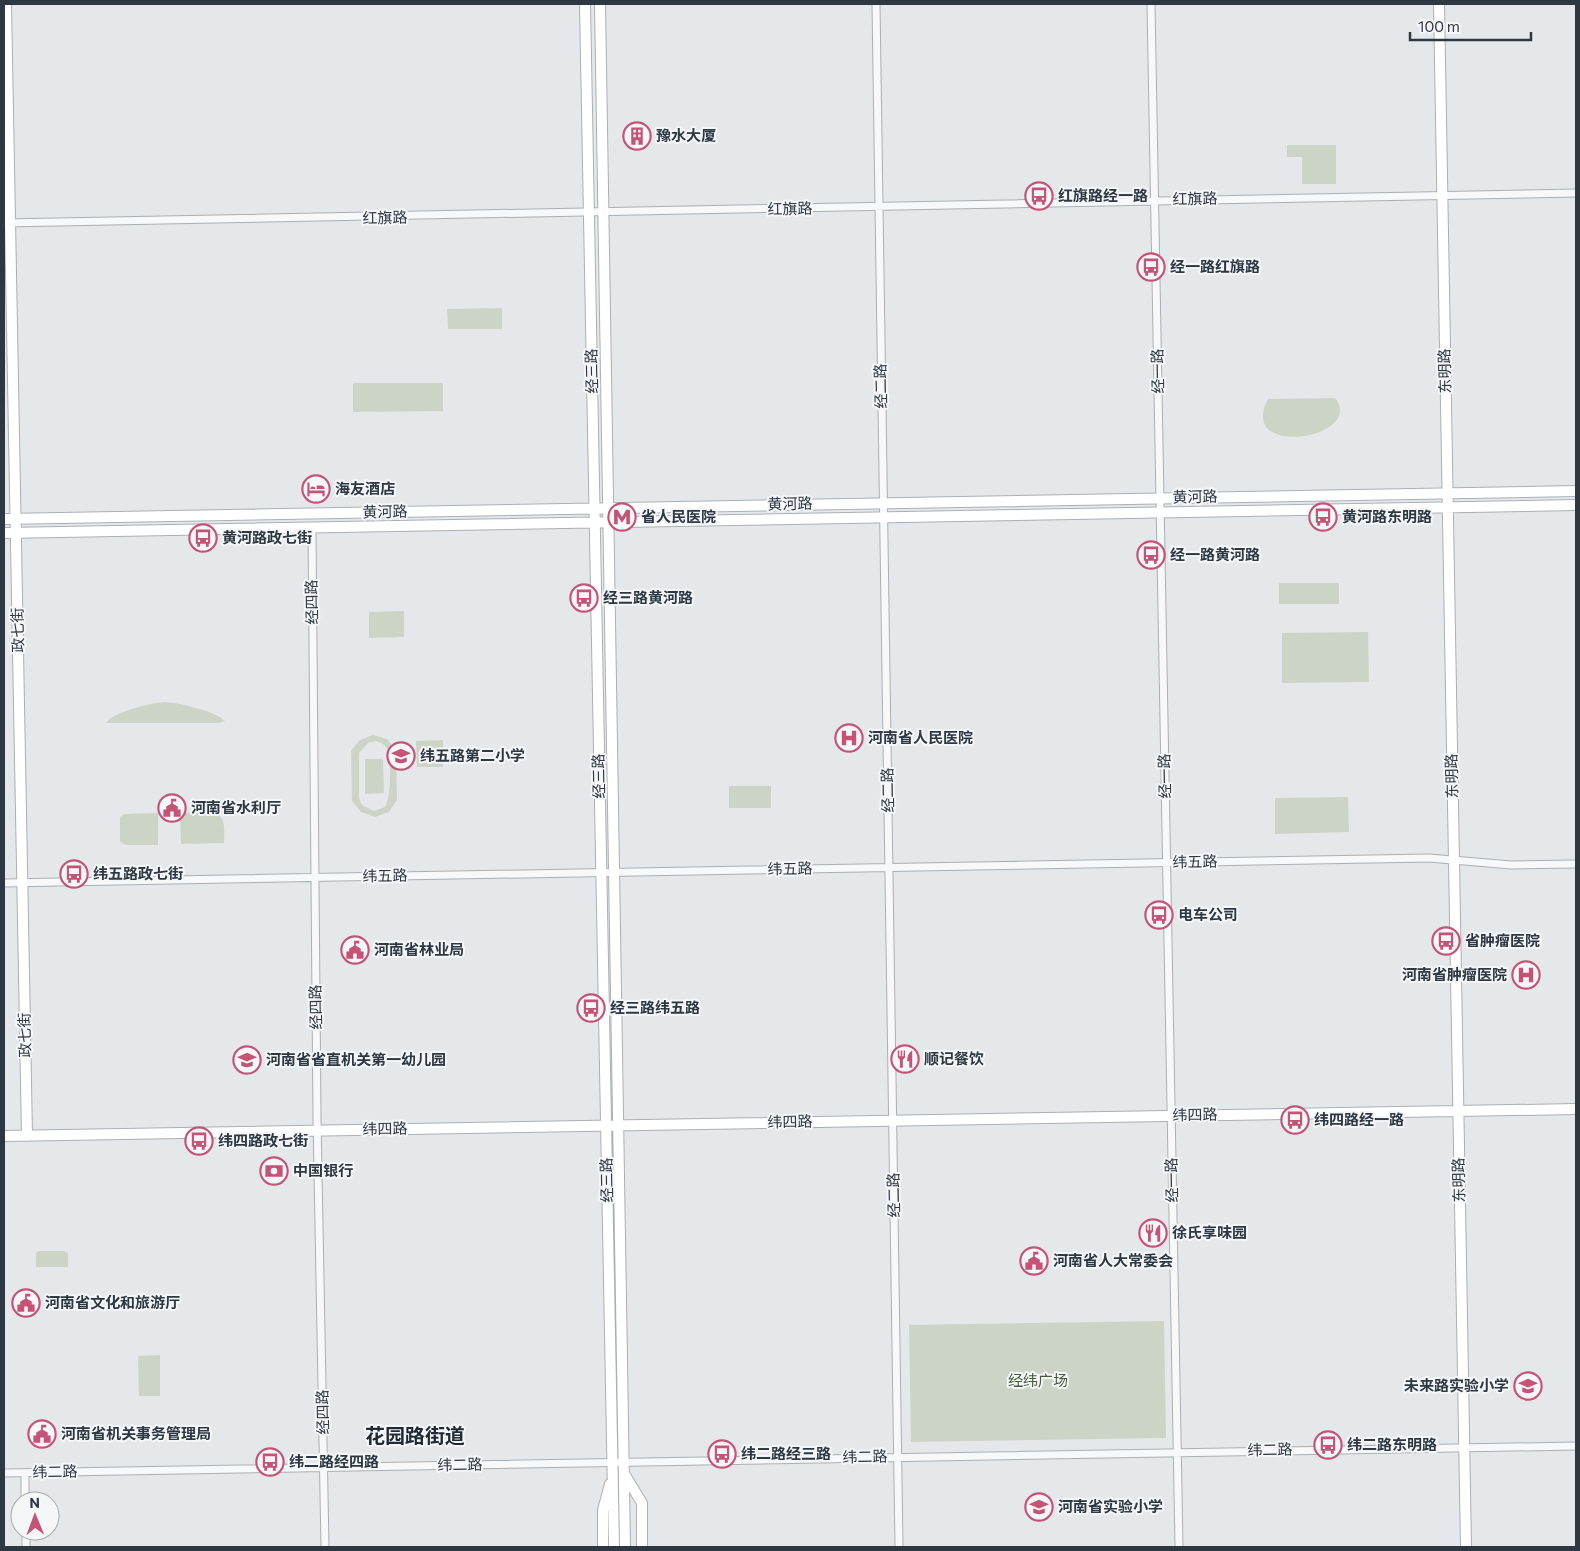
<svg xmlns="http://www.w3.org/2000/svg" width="1580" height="1551" font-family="Commissioner,'Noto Sans SC',sans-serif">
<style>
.green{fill:#ccd4c6;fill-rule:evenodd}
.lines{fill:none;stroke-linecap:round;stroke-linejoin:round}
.street-casing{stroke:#a9b0b5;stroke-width:9}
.secondary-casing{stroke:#a9b0b5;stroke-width:12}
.street{stroke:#f6f8f9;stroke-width:7}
.secondary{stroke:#fff;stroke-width:10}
.labels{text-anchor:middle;stroke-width:4;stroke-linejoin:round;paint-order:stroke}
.poi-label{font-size:15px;font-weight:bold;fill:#2d3842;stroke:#f4f6f8;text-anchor:start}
.street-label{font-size:15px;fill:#2d3842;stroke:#f4f6f8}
.park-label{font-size:15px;fill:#465d3b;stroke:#f4f6f8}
.district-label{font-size:20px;font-weight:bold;fill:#1f2933;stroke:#f4f6f8}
</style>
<rect width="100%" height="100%" fill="#e4e8eb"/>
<path class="green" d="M1287,145H1336V184H1302V157H1287Z
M502,308V329H448L447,309Z
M353,383H443V411L353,412Z
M1335,398C1367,438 1236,460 1268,399Z
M1279,583H1339V604H1279Z
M404,611V637L369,638V612Z
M1368,632L1369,682L1282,683V633Z
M165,702C179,703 215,711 225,721L219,723H106C113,712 151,703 165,702Z
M373,735L387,739L396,750L397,800L389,812L375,817L361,812L352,801L351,751L360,740ZM376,741C380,742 384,744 386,747C392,756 391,798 385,807L374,811L362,805L359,798V753L368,743Z
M443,740V767H417L416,741Z
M365,759H383L384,793L365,794Z
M729,786H771V808H729Z
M1348,797L1349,832L1275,834V798Z
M214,812C227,817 224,832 224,843L181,844L180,813Z
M158,813V845H126L120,842V817L125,814Z
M38,1251H64L68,1253V1267H36V1253Z
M1164,1321L1166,1438L911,1442L909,1325Z
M160,1355V1396H139L138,1356Z"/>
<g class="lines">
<g class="street-casing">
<path id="street" d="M876,4L899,1547
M1151,4L1179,1547
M4,223C528,216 1052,200 1576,193
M312,528L317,1118L325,1547
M4,883L1429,858L1511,865L1576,864
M4,1473L1576,1446
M25,1473V1501
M26,1531V1547"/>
</g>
<g class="secondary-casing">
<path id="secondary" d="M6,4L27,1136
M585,4L614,1547
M600,4L625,1547
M1439,4L1466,1547
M4,519L1576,491
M4,533L1576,505
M4,1136L1576,1109
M625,1475L642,1503V1547
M603,1547V1510L610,1484"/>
</g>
<use href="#street" class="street"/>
<use href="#secondary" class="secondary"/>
</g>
<defs>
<g id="building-ring" transform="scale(1.4375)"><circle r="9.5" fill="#f4f6f8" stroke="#c55376" stroke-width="1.5"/><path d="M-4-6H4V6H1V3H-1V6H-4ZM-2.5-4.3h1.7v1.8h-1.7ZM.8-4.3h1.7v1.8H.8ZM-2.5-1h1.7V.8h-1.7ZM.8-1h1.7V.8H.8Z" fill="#c55376"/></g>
<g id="bus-ring" transform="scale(1.4375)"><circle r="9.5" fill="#f4f6f8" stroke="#c55376" stroke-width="1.5"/><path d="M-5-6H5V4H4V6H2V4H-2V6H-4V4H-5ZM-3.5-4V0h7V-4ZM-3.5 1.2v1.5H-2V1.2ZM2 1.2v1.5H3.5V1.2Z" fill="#c55376"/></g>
<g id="hotel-ring" transform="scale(1.4375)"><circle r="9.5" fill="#f4f6f8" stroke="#c55376" stroke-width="1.5"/><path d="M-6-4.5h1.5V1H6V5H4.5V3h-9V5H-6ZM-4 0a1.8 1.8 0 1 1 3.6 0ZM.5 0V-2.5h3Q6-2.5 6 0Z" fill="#c55376"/></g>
<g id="metro-ring" transform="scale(1.4375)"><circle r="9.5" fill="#f4f6f8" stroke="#c55376" stroke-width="1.5"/><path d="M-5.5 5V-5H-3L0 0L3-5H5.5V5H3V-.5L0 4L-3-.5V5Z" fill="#c55376"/></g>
<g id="hospital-ring" transform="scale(1.4375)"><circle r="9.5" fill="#f4f6f8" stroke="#c55376" stroke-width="1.5"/><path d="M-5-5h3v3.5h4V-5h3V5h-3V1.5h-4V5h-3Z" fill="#c55376"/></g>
<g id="school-ring" transform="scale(1.4375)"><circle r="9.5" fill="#f4f6f8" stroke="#c55376" stroke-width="1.5"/><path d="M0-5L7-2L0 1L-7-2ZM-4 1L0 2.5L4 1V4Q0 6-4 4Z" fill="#c55376"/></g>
<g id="civic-ring" transform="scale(1.4375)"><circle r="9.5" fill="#f4f6f8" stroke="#c55376" stroke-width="1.5"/><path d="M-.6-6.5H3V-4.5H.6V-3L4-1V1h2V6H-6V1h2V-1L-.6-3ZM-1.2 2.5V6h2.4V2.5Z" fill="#c55376"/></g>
<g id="restaurant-ring" transform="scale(1.4375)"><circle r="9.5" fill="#f4f6f8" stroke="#c55376" stroke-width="1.5"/><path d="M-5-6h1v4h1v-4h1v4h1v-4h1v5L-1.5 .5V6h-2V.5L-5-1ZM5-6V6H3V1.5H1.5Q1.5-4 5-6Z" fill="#c55376"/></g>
<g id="bank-ring" transform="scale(1.4375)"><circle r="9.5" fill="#f4f6f8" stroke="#c55376" stroke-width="1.5"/><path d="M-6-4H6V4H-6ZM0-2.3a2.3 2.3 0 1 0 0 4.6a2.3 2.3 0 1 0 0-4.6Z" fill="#c55376"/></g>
</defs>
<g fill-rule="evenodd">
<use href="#building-ring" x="637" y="136"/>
<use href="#bus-ring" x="1039" y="196"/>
<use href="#bus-ring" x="1151" y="267"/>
<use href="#hotel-ring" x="316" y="489"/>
<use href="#metro-ring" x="622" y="517"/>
<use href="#bus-ring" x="1323" y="517"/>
<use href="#bus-ring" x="203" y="538"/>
<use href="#bus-ring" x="1151" y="555"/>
<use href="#bus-ring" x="584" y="598"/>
<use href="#hospital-ring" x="849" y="738"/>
<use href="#school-ring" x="401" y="756"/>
<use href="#civic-ring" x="172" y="808"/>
<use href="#bus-ring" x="74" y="874"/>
<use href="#bus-ring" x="1159" y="915"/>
<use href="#bus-ring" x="1446" y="941"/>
<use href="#civic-ring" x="355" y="950"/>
<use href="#hospital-ring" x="1526" y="975"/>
<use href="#bus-ring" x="591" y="1008"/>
<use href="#restaurant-ring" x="905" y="1059"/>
<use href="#school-ring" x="247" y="1060"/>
<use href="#bus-ring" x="1295" y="1120"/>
<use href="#bus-ring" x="199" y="1141"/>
<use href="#bank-ring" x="274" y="1171"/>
<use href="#restaurant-ring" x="1153" y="1233"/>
<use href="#civic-ring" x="1034" y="1261"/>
<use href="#civic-ring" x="26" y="1303"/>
<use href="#school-ring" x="1528" y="1386"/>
<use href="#civic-ring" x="42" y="1434"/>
<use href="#bus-ring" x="1328" y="1445"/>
<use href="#bus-ring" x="722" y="1454"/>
<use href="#bus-ring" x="270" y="1462"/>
<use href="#school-ring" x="1039" y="1507"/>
</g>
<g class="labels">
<g class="poi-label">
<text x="656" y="141">豫水大厦</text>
<text x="1058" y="201">红旗路经一路</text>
<text x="1170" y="272">经一路红旗路</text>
<text x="335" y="494">海友酒店</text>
<text x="641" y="522">省人民医院</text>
<text x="1342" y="522">黄河路东明路</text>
<text x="222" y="543">黄河路政七街</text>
<text x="1170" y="560">经一路黄河路</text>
<text x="603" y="603">经三路黄河路</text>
<text x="868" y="743">河南省人民医院</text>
<text x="420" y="761">纬五路第二小学</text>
<text x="191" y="813">河南省水利厅</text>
<text x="93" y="879">纬五路政七街</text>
<text x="1178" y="920">电车公司</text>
<text x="1465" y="946">省肿瘤医院</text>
<text x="374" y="955">河南省林业局</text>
<text x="1507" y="980" text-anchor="end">河南省肿瘤医院</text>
<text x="610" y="1013">经三路纬五路</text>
<text x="924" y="1064">顺记餐饮</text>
<text x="266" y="1065">河南省省直机关第一幼儿园</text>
<text x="1314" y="1125">纬四路经一路</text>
<text x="218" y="1146">纬四路政七街</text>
<text x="293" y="1176">中国银行</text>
<text x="1172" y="1238">徐氏享味园</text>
<text x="1053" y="1266">河南省人大常委会</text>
<text x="45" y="1308">河南省文化和旅游厅</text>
<text x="1509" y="1391" text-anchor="end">未来路实验小学</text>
<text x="61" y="1439">河南省机关事务管理局</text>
<text x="1347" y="1450">纬二路东明路</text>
<text x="741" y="1459">纬二路经三路</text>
<text x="289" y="1467">纬二路经四路</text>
<text x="1058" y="1512">河南省实验小学</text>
</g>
<g class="street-label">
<text transform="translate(1195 199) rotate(-1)" y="5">红旗路</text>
<text transform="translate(790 209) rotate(-1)" y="5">红旗路</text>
<text transform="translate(385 218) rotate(-1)" y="5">红旗路</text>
<text transform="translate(592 371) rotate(-91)" y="5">经三路</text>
<text transform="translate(1158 371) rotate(-91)" y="5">经一路</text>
<text transform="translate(1445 371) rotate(-91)" y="5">东明路</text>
<text transform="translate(881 386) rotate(-91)" y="5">经二路</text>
<text transform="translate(1195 497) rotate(-1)" y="5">黄河路</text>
<text transform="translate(790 504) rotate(-1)" y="5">黄河路</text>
<text transform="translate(385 512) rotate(-1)" y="5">黄河路</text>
<text transform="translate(312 602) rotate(-91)" y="5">经四路</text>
<text transform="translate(18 630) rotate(-91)" y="5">政七街</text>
<text transform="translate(599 776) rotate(-91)" y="5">经三路</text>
<text transform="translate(1165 776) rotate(-91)" y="5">经一路</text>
<text transform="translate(1452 776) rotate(-91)" y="5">东明路</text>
<text transform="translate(888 790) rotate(-91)" y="5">经二路</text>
<text transform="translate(1195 862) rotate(-1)" y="5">纬五路</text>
<text transform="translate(790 869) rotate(-1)" y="5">纬五路</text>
<text transform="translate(385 876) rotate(-1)" y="5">纬五路</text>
<text transform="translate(316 1007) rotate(-91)" y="5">经四路</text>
<text transform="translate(25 1035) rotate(-91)" y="5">政七街</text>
<text transform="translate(1195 1115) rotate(-1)" y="5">纬四路</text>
<text transform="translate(790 1122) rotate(-1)" y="5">纬四路</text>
<text transform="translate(385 1129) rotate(-1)" y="5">纬四路</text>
<text transform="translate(607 1180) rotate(-91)" y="5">经三路</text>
<text transform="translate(1172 1180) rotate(-91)" y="5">经一路</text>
<text transform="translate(1459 1180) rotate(-91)" y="5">东明路</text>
<text transform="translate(894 1195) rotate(-91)" y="5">经二路</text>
<text transform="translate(323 1412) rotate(-91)" y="5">经四路</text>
<text transform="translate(1270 1450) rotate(-1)" y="5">纬二路</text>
<text transform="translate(865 1457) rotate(-1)" y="5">纬二路</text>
<text transform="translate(460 1465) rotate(-1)" y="5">纬二路</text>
<text transform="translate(55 1472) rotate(-1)" y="5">纬二路</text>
</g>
<g class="park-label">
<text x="1038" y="1386">经纬广场</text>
</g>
<g class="district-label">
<text x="415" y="1443">花园路街道</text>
</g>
</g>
<rect width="1580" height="1551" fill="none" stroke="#2d3842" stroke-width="10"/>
<g transform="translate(35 1516) rotate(359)"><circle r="24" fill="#f4f6f8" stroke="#a4aaaf"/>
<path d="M0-4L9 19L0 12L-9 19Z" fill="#c55376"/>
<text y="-8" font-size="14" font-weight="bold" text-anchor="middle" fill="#2d3842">N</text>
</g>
<path d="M1410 32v8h121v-8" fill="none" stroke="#2d3842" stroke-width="2.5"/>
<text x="1418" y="32" font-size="15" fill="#2d3842" stroke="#f4f6f8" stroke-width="4" paint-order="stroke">100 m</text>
</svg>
